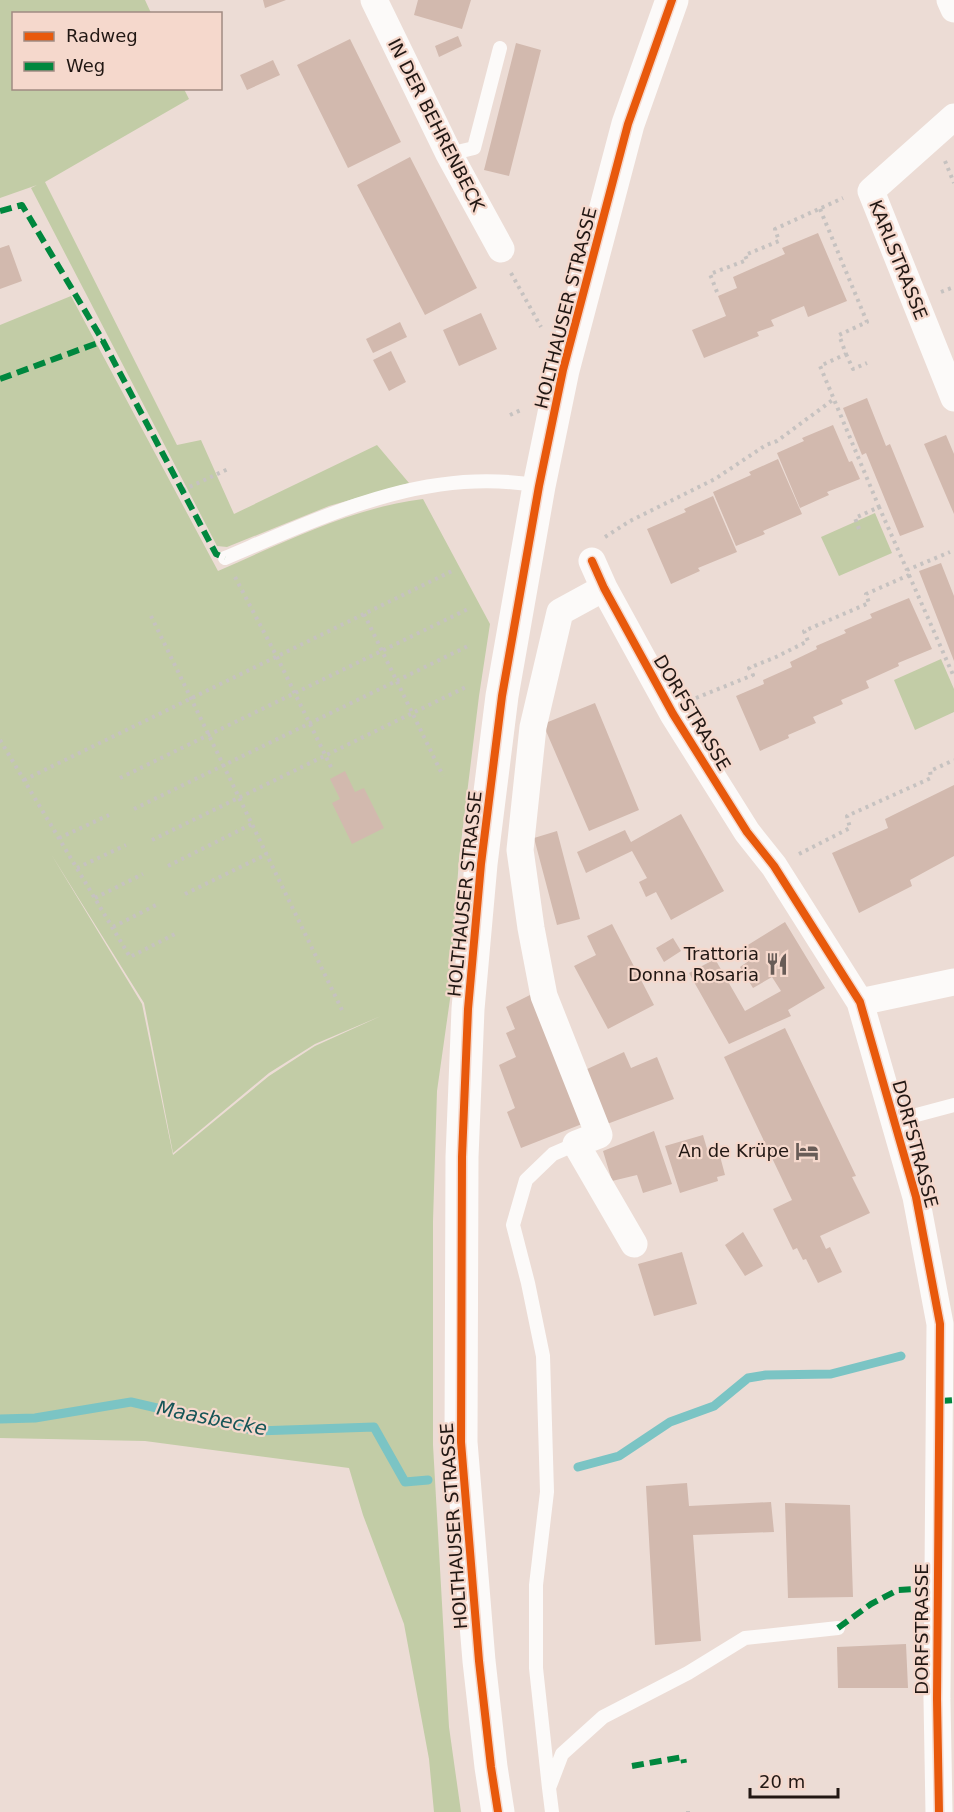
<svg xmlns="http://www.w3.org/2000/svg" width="954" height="1812" font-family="'DejaVu Sans',sans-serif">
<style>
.green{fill:#c2cca6;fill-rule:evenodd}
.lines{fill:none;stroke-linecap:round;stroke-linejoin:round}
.stream{stroke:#7bc4c4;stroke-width:9}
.building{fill:#d2b9ae}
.path{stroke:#c6c2c0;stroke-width:4;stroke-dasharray:3 4.5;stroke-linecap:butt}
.service{stroke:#fcfaf9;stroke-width:14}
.minor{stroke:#fcfaf9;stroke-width:27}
.tertiary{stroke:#fcfaf9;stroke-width:33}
.quiet{stroke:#00873e;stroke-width:6;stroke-dasharray:12 6;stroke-linecap:butt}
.cycleway-casing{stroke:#f5d8cc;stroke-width:11}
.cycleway{stroke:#e8590c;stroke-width:8}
.labels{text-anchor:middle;stroke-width:4.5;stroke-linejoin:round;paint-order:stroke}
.street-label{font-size:18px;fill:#211713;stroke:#f5d8cc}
.poi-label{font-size:18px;fill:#211713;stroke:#f5d8cc;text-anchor:end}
.water-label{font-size:20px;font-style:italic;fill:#165557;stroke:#f5d8cc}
</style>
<rect width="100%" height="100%" fill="#ecdcd5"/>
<path class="green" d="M0,0H145L151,13L14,14V88L184,89L189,99L45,182L177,445L201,440L234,514L377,445L409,483L329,506L227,547L217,546L31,188L37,185L0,198Z
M71,296L218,571C285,542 351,508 423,499L490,624L479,696L459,859L450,985H452L437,1091L433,1221V1445L449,1727L461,1812H434L429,1759L404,1624L363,1515L349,1468L145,1441L0,1438V325ZM51,854L144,1003L173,1153L269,1073L315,1044L381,1016L315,1046L269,1076L173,1155L142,1004Z
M875,513L892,553L839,576L821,537Z
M941,659L954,689V712L915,730L894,680Z"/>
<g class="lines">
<path class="stream" d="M0,1419L35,1418L131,1402L257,1431L374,1427L405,1482L428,1480
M578,1467L619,1456L670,1422L714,1406L748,1378L766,1375L831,1374L901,1356"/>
</g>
<path class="building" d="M263,0H286L265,8Z
M418,0H471L462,29L414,15Z
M458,36L462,46L439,57L435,46Z
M350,39L401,142L348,168L297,65Z
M516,43L541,50L509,176L484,170Z
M273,60L280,75L247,90L240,75Z
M410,157L477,288L425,315L357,185Z
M818,233L847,301L808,317L804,306L771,320L774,326L757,332L759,336L704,358L692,330L726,316L718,296L737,288L733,277L785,254L782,248Z
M9,245L22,281L0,289V248Z
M481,313L497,349L459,366L443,330Z
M400,322L407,337L373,353L366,339Z
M391,351L406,382L389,391L373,360Z
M867,398L886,446L890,444L924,527L900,536L866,453L862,455L843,408Z
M833,425L849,462L852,461L860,479L827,492L829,495L800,508L777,453L804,441L802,438Z
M946,435L954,454V514L924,444Z
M778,459L802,514L763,531L765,534L736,546L713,492L751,475L749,472Z
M713,496L737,552L698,568L700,571L671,584L647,529L686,512L684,509Z
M941,563L954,596V661L919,571Z
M909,598L932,649L898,663L899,666L866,681L869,688L841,700L843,704L813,717L816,723L788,735L789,738L760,751L736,696L764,684L763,680L792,667L790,662L817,649L816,646L846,633L844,630L872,618L870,614Z
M595,703L639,810L589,831L543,724Z
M345,771L355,792L364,788L384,828L352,844L332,803L340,799L330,779Z
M954,785V856L910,880L912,886L859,913L832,853L888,828L885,819Z
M681,814L724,891L671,920L656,892L646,897L639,882L647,878L632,851L586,873L577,852L625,830L631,842Z
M557,831L580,919L557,925L534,838Z
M785,922L825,988L788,1010L791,1016L729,1044L689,973L715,959L745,1011L781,991L772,977L753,988L740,967L750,960L743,948Z
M612,924L654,1005L608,1029L574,966L596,955L587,936Z
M673,938L681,951L664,962L656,948Z
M530,995L582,1124L521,1148L507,1112L515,1108L499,1065L516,1057L506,1033L515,1029L506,1007Z
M785,1028L856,1176L852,1177L870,1213L820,1236L826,1249L830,1247L842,1272L818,1283L806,1259L803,1260L797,1248L793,1250L773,1209L792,1200L724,1057Z
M624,1052L631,1068L657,1057L674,1099L607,1124L585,1070Z
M654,1131L672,1184L643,1193L637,1175L612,1181L603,1151Z
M703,1135L710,1159L720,1156L725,1175L717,1177L718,1181L680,1193L665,1146Z
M743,1232L763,1266L745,1276L725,1245Z
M682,1252L697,1304L654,1316L638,1264Z
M687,1483L689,1506L771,1502L774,1532L693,1535L701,1641L655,1645L646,1486Z
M785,1503L850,1505L853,1597L788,1598Z
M906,1644L908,1688H838L837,1647Z"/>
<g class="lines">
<path class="path" d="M945,161L954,183
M820,209L867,322L839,335L846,354L820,366L879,507
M511,273L541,327
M717,292L710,274L747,260L745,255L779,241L775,229L843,198
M941,292L954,287
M846,354L853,369L867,363
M510,415L523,409
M183,490L228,469
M859,529L855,518L879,507L907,570
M605,537L630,521L715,479L766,445L777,441L834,399
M909,575L954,677
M235,577L277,657L332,769
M364,614L443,776
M151,616L342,1010
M696,698L753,675L749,668L776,657L808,641L804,631L869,603L866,594L909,575L907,570L950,552
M0,740L130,957L175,934
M120,778L470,608
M24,780L452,571
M134,809L470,645
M59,838L109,815
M152,840L466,687
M799,854L850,828L847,816L931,778L930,771L954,760
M168,866L252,824
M77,868L126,845
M185,894L267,854
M95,898L143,874
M113,927L158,904
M688,1811V1812"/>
<path class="service" d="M449,154L474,148L500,48
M225,558C324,516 428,465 539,486
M894,1121L954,1105
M549,1788L536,1668V1585L547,1492L543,1356L528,1283L513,1225L526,1180L553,1154L576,1144
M552,1812L549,1788L562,1754L603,1717L688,1673L745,1638L838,1628"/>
<path class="minor" d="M374,0L449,154L501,249
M950,0L954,9
M954,117L871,191L954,398
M592,561L604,588L673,714L747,832L774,866L860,1002L916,1197L940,1324L937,1699L939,1812
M604,588L560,612L533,727L520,850L531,928L544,996L599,1135L576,1144L634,1244
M860,1002L954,982"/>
<path class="tertiary" d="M498,1812L491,1767L479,1661L461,1442L462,1157L468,1009L481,864L502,696L539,486L563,370L628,124L672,0"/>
<path class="quiet" d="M0,211L22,205L103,341L216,554L225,558
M0,379L103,341
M940,1401L954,1400
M838,1628L871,1604L898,1590L937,1588
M632,1766L683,1757L684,1763"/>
<g class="cycleway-casing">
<path id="cycleway" d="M592,561L604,588L673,714L747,832L774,866L860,1002L916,1197L940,1324L937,1699L939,1812
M498,1812L491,1767L479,1661L461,1442L462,1157L468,1009L481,864L502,696L539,486L563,370L628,124L672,0"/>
</g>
<use href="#cycleway" class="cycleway"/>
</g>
<defs>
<g id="restaurant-bare" transform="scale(1.8)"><path d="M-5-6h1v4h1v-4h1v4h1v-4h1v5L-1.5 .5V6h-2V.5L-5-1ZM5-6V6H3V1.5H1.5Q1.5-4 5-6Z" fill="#685c57" stroke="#f5d8cc" stroke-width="2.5" paint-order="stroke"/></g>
<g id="hotel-bare" transform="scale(1.8)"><path d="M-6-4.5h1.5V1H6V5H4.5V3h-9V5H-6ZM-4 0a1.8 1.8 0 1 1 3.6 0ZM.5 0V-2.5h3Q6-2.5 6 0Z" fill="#685c57" stroke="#f5d8cc" stroke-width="2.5" paint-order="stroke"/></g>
</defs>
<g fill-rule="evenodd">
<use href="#restaurant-bare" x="777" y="964"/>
<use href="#hotel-bare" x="807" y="1151"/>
</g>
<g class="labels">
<g class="street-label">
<text transform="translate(436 125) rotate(63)" y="6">IN DER BEHRENBECK</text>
<text transform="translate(898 260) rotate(68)" y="6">KARLSTRASSE</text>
<text transform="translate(566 308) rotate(-76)" y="6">HOLTHAUSER STRASSE</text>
<text transform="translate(692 713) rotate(59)" y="6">DORFSTRASSE</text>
<text transform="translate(465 894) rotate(-84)" y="6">HOLTHAUSER STRASSE</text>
<text transform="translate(915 1144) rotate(75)" y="6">DORFSTRASSE</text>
<text transform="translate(454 1526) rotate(-94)" y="6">HOLTHAUSER STRASSE</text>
<text transform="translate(922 1629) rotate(-90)" y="6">DORFSTRASSE</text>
</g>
<g class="poi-label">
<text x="759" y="960">Trattoria<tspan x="759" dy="21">Donna Rosaria</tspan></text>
<text x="789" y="1157">An de Krüpe</text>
</g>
<g class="water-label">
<text transform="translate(212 1418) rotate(11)" y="7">Maasbecke</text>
</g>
</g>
<rect x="12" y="12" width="210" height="78" fill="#f5d8cc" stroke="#a08b82" stroke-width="1.5"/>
<rect x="24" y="32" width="30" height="9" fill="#e8590c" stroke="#a08b82" stroke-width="1.5"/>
<text x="66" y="42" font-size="18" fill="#211713">Radweg</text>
<rect x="24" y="62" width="30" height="9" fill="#00873e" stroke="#a08b82" stroke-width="1.5"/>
<text x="66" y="72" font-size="18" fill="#211713">Weg</text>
<path d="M750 1788v9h88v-9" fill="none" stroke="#211713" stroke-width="3"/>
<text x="759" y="1788" font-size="18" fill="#211713" stroke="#f5d8cc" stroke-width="4.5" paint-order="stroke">20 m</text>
</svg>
